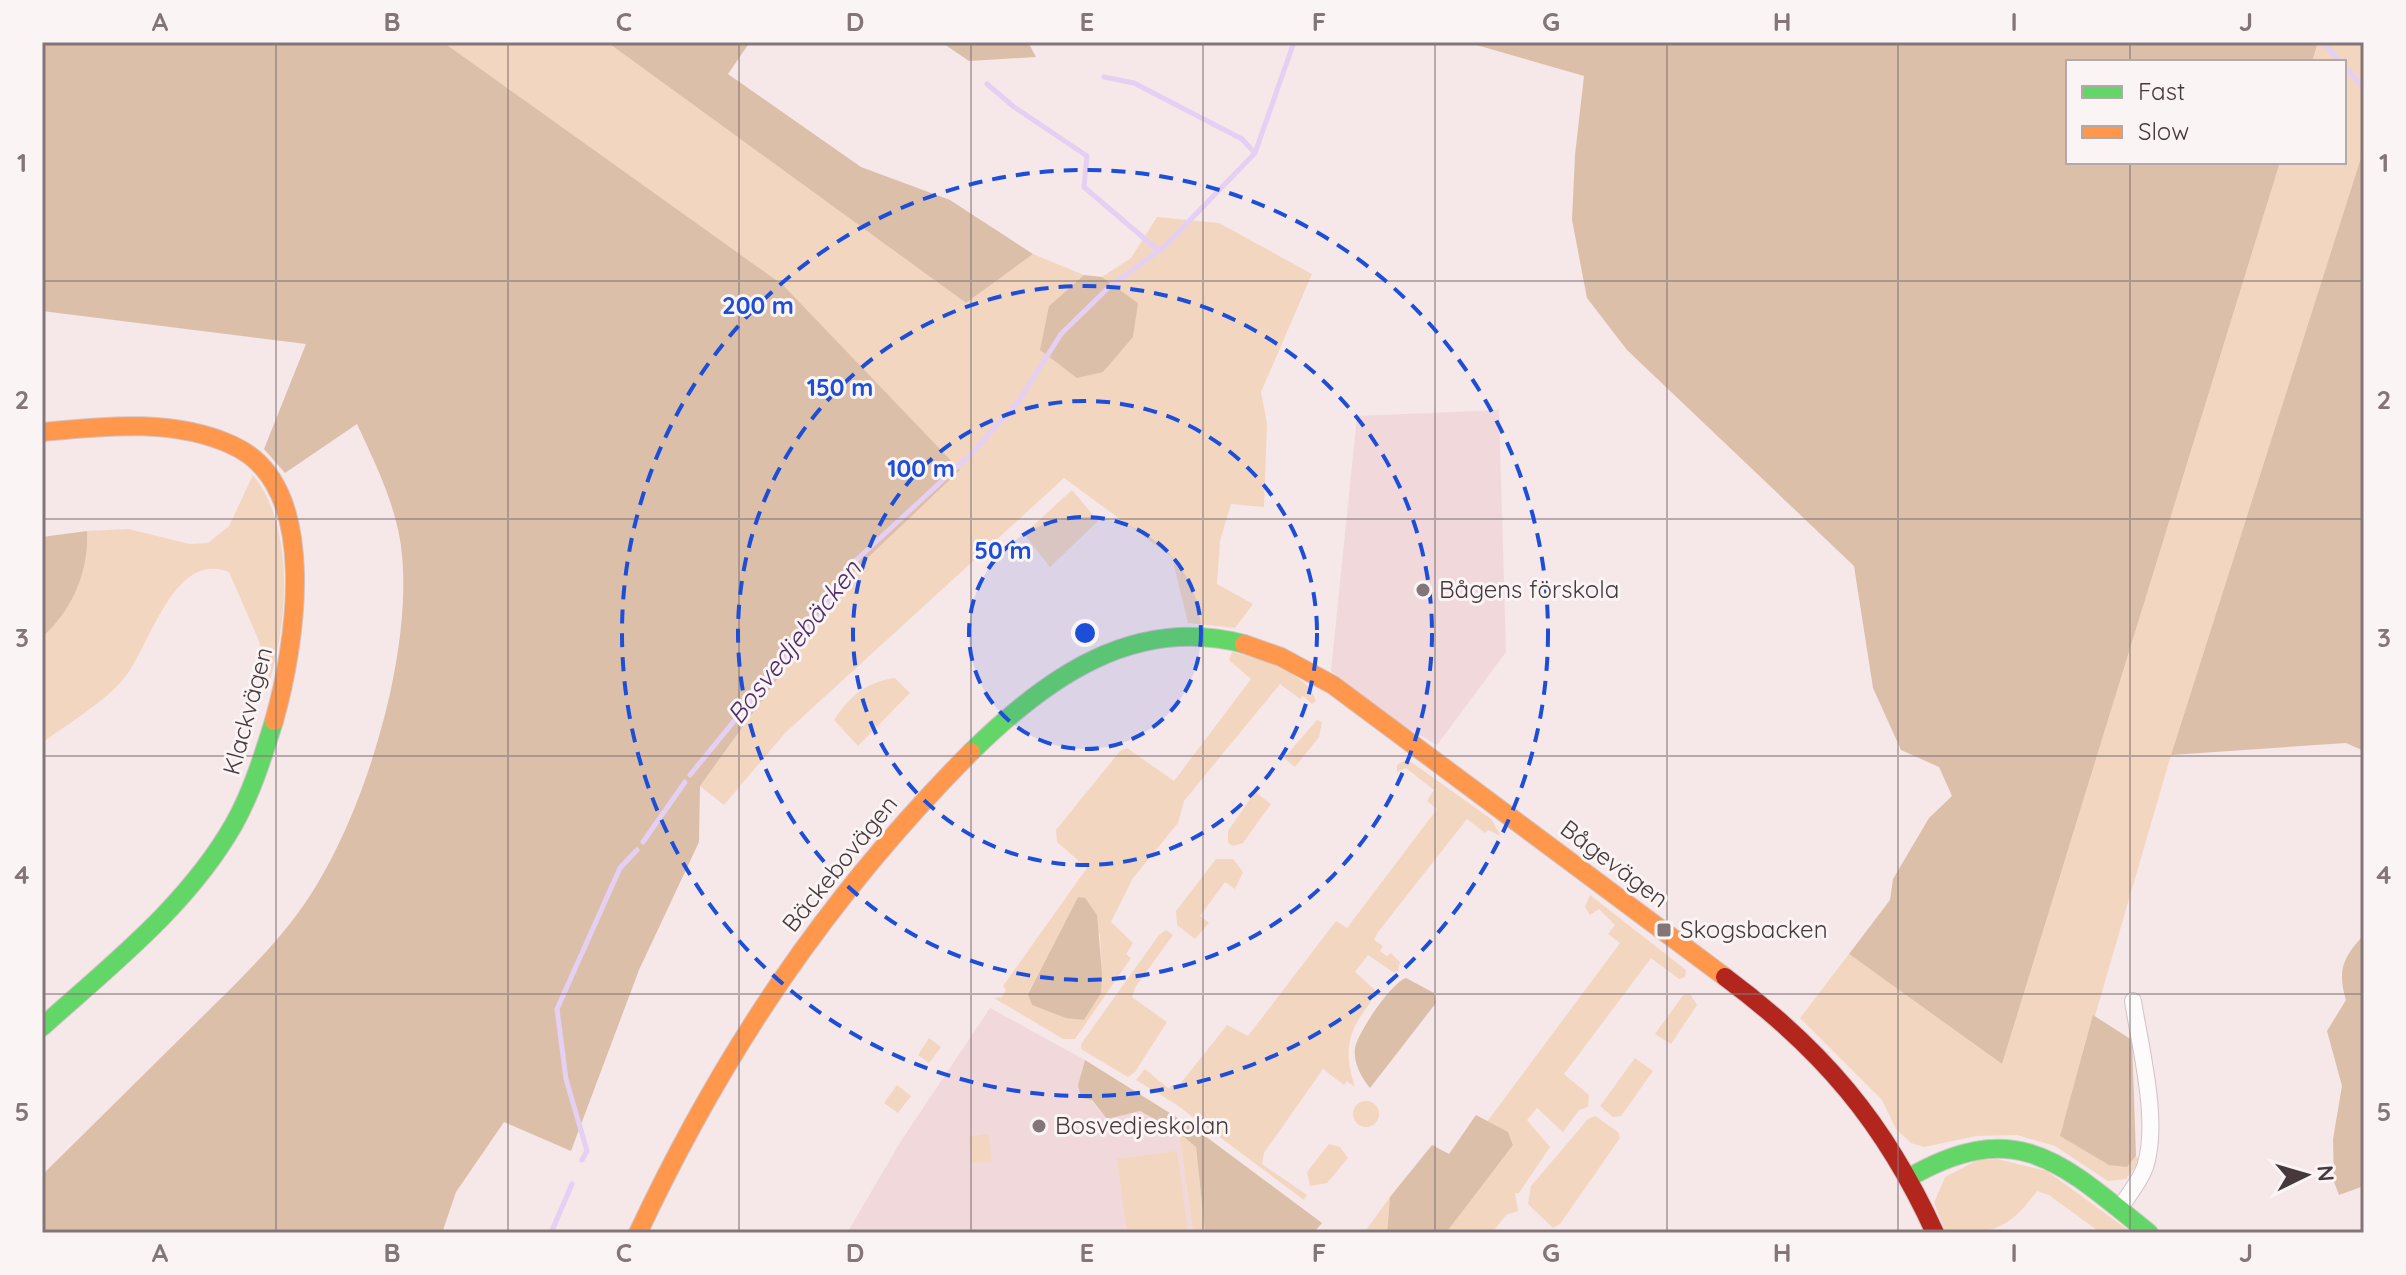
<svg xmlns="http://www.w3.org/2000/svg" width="2406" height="1275" font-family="Quicksand,sans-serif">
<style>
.built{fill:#f1d8db}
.green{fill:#f3d6c0;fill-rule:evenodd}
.forest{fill:#dcbfa9}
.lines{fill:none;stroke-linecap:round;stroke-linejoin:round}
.stream{stroke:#e5cff3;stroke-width:5}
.street-casing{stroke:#d0c3c5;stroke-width:18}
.fast-casing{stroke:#d0c3c5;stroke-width:20}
.slow-casing{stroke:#d0c3c5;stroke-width:20}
.jam-casing{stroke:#d0c3c5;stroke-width:20}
.street{stroke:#fefbfc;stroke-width:16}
.fast{stroke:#63d668;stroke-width:18}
.slow{stroke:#ff974d;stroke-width:18}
.jam{stroke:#b3261e;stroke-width:18}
.grid{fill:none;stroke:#847678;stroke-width:2;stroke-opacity:0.55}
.ring{fill:none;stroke:#1d4ed8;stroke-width:4;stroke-dasharray:14 10}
.poi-dot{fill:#847678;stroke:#fbf4f5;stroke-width:3}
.labels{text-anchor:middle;stroke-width:6;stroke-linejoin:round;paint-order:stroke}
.poi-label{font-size:24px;fill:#46393b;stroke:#fbf4f5;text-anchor:start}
.street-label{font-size:24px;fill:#46393b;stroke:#fbf4f5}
.water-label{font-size:26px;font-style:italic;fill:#4e2d69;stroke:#fbf4f5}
.centre{fill:#1d4ed8;stroke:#fbf4f5;stroke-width:4}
.ring-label{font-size:24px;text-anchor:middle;font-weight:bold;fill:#1d4ed8;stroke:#fbf4f5;stroke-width:6;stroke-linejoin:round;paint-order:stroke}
.neatline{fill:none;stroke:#847678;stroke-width:3}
.grid-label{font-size:26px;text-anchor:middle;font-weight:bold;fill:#847678}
</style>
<rect width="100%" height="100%" fill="#f6e7e9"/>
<path class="built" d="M1499,410L1506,652L1437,745L1404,726L1331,671L1357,416Z
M990,1008L1085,1060L1078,1085L1107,1119L1139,1111L1179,1133L1193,1233H847L901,1141Z"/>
<path class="green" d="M443,42H607L966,303L1033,254L1084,275L1049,306L1138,303L1102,277L1131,258L1157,217L1219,223L1312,274L1261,392L1267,424L1264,507L1231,504L1220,541L1217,584L1253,604L1235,628L1188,623L1172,557L1064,478L785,733L724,805L700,786L859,566L959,470L783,285Z
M2318,42H2364V148L2171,755L2060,1136L2127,1167L2136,1156L2140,1161L2126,1179L2108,1181L2055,1146L2017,1135L1976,1136L1924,1147L1911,1143L1896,1129L1882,1100L1800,1018L1849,954L2002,1064L2280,162H2344V62H2312Z
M253,475C295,527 288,623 269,683L259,641L229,572C172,549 150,650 121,682C100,705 67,724 42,743V637C63,619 88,559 87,531L128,529L190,544L208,543L229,526Z
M1072,490L1098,521L1050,567L1024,534Z
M1232,652C1258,658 1309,673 1316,701L1312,704L1303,696L1300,699L1280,684L1184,801L1178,823L1133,878L1111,922L1133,943L1126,954L1131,958L1075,1039H1063L994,998L1002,997L1006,990L1003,986L1087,868L1057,842L1056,830L1120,751L1127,748L1174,781L1251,679L1229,660ZM1078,897L1100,935L1102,972L1028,993Z
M895,678L910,693L858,746L834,720C850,696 866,682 895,678Z
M1317,720L1322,722L1319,737L1295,767L1284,758Z
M1407,759L1491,819L1501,836L1488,830L1485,833L1467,819L1378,932L1374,940L1383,946L1380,951L1387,956L1391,953L1400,962L1398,971L1393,972L1368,955L1355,972L1375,990C1374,999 1368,1005 1363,1013C1345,1038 1346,1059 1355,1087L1347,1081L1344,1085L1323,1069L1264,1153L1262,1164L1307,1195L1304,1200L1174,1103L1136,1080L1145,1069L1169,1089L1172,1085L1177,1088L1227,1025L1248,1036L1336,921L1347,928L1437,809L1427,801L1434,790L1406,768L1397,772V765Z
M1255,792L1271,804L1243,843L1233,846L1228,843V831Z
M1216,859H1233L1243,872L1235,889L1225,882L1200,916L1209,923L1195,939L1177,925L1176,911Z
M1590,895L1686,970L1685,977L1679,979L1651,958L1564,1074L1589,1095L1588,1107L1579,1110L1563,1132L1537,1108L1527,1120L1550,1147L1519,1193H1515L1518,1211L1506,1215L1492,1233H1446L1513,1145L1508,1132L1487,1122L1620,943L1608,934L1615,925L1599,909L1590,915L1585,907Z
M1166,930L1173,935L1136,986L1132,997L1167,1022L1135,1072L1128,1077L1081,1049V1044L1159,935Z
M1684,994H1690L1697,1005L1671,1044L1655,1034Z
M929,1038L941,1047L929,1063L918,1055Z
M1635,1058L1653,1071L1621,1116L1613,1117L1600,1106Z
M897,1085L911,1096L898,1113L884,1103Z
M1353 1114a13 13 0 1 1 26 0a13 13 0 1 1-26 0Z
M1595,1116L1618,1132L1620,1138L1560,1224L1553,1228L1528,1204L1531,1186L1588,1119Z
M1179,1133L1196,1147L1205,1233H1193Z
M988,1134L992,1161L972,1163L968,1137Z
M1329,1144L1340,1147L1348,1158L1327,1183L1310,1186L1307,1172Z
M1177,1151L1188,1233H1127L1117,1159Z
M1997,1159L2047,1171L2132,1233H2101L2049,1195L2037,1191C2008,1231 1992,1233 1946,1233L1934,1203L1945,1177L1978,1160Z
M1390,1197L1387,1233H1364Z"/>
<path class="forest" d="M42,42H443L783,285L960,470L859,566L700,786L699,842L639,970L571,1151L504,1122L456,1192L442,1233H42V1175C94,1124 145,1073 197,1022C234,985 273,949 303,906C363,821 412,659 402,555C398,509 376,465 357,424L285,473L264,449L306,344L42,311Z
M607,42H750L728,74L861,167L950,200L1033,254L966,303Z
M941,42H1028L1036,57L969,61Z
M1466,42H2318L2312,62H2068V162H2280L2002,1064L1849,954L1890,900L1893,879L1929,818L1952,796L1939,767L1901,750L1873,688L1854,566L1627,350L1587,298L1572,220L1575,155L1584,76Z
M2364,148V751L2346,743L2171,755Z
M1084,275L1102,277L1138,303L1133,337L1103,372L1077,378L1040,350L1049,306Z
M87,531C89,572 72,611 42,637V537Z
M1078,897L1085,898L1097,915L1102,972L1101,993L1084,1020L1066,1018L1032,1005L1028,994Z
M2364,935V1186L2339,1195L2334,1182L2333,1139L2342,1086L2327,1031L2346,1000C2337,970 2343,957 2364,935Z
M1406,978L1434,993L1436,1003L1370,1088C1361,1077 1353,1062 1355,1048C1358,1032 1391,983 1406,978Z
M2093,1015L2132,1040L2136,1156L2127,1167L2109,1165L2060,1136Z
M1085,1060L1197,1130L1322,1223L1313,1233H1205L1196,1147L1179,1133L1140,1111L1107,1119L1092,1100L1081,1098L1078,1085Z
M1476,1115L1508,1132L1513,1145L1446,1233H1387L1390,1197L1432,1145L1449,1154Z"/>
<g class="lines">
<path class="stream" d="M2322,42L2341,62
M2344,66L2364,88
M1104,77L1134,83L1242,139L1255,153
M987,84L1014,107L1087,156L1084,187L1159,251
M690,775L825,610L852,564L972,453L1018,402L1061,334L1108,288L1165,246L1255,153L1294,42
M643,842L685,782
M582,1160L587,1151L566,1079L557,1009L620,868L637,850
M551,1233L572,1184"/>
<g class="street-casing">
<path id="street" d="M2119,1209C2128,1196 2140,1181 2145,1167C2160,1122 2140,1047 2133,1001"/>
</g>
<g class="fast-casing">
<path id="fast" d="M971,752C1046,678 1134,615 1244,644
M42,1027C111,965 188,905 234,824C252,792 263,756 274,721
M1910,1177C2018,1115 2064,1165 2149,1233"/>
</g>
<g class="slow-casing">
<path id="slow" d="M42,432C105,426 175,418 234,446C322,487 295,647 274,721
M1244,644L1281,657L1333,685L1725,977
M638,1233C724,1050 828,896 971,752"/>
</g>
<g class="jam-casing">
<path id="jam" d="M1725,977C1822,1049 1885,1123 1935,1233"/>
</g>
<use href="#street" class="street"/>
<use href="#fast" class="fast"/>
<use href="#slow" class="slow"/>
<use href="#jam" class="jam"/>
</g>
<path class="grid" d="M276,42V1233M508,42V1233M739,42V1233M971,42V1233M1203,42V1233M1435,42V1233M1667,42V1233M1898,42V1233M2130,42V62M2130,162V1233M42,281H2364M42,519H2364M42,756H2364M42,994H2364"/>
<circle cx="1085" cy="633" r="116" fill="#1d4ed8" fill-opacity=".12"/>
<g class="ring">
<circle cx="1085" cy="633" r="116"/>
<circle cx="1085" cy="633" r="232"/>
<circle cx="1085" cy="633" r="347"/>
<circle cx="1085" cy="633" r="463"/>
</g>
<g class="poi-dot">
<circle cx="1423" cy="590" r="8"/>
<rect x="1656" y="922" width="16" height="16" rx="4"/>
<circle cx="1039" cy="1126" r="8"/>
</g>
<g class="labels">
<g class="poi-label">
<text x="1439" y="598">Bågens förskola</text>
<text x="1680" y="938">Skogsbacken</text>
<text x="1055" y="1134">Bosvedjeskolan</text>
</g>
<g class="street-label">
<text transform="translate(248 711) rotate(-75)" y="8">Klackvägen</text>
<text transform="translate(840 864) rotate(-51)" y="8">Bäckebovägen</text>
<text transform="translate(1614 864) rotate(37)" y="8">Bågevägen</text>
</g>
<g class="water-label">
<text transform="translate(794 642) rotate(-52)" y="9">Bosvedjebäcken</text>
</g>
</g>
<circle cx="1085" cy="633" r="12" class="centre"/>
<g class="ring-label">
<text x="758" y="314">200 m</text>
<text x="840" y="396">150 m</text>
<text x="921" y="477">100 m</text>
<text x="1003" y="559">50 m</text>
</g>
<rect width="2406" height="1275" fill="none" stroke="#fbf4f5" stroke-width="88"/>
<rect x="2066" y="60" width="280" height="104" fill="#fbf4f5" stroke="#b3a9ab" stroke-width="2"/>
<rect x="2082" y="86" width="40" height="12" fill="#63d668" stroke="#b3a9ab" stroke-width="2"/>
<text x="2138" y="100" font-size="24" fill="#46393b">Fast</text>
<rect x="2082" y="126" width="40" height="12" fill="#ff974d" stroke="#b3a9ab" stroke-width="2"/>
<text x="2138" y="140" font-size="24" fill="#46393b">Slow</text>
<g transform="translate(2306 1175) rotate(85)" stroke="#fbf4f5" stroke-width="6" paint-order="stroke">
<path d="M0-6L14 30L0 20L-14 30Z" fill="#46393b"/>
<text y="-12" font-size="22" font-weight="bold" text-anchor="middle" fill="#46393b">N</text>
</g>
<rect x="44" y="44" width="2318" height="1187" class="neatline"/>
<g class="grid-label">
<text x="160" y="31">A</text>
<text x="392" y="31">B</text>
<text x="624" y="31">C</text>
<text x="855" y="31">D</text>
<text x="1087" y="31">E</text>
<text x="1319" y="31">F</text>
<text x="1551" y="31">G</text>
<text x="1782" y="31">H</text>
<text x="2014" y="31">I</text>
<text x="2246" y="31">J</text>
<text x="22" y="172">1</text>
<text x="2384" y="172">1</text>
<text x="22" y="409">2</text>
<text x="2384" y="409">2</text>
<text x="22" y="647">3</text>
<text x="2384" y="647">3</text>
<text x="22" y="884">4</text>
<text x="2384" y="884">4</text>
<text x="22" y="1121">5</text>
<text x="2384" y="1121">5</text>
<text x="160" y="1262">A</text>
<text x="392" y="1262">B</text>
<text x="624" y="1262">C</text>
<text x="855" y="1262">D</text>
<text x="1087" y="1262">E</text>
<text x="1319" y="1262">F</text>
<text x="1551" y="1262">G</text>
<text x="1782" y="1262">H</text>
<text x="2014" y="1262">I</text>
<text x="2246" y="1262">J</text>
</g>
</svg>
